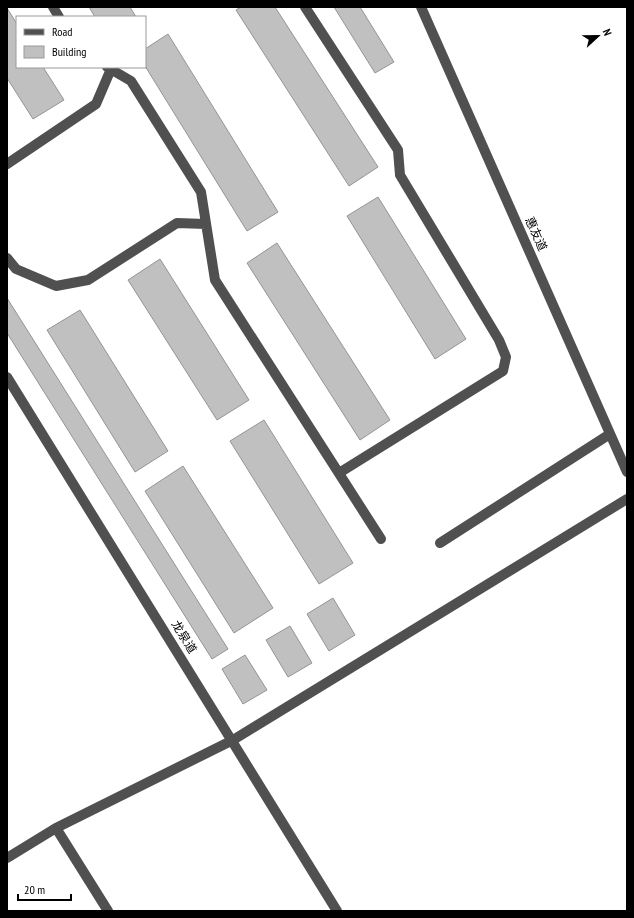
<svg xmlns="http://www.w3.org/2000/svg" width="634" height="918" font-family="'PT Sans Narrow','Noto Sans SC',sans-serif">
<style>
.building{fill:#c0c0c0;stroke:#949494}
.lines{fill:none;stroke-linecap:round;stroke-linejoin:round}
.minor{stroke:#505050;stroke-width:10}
.labels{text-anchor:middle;stroke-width:3;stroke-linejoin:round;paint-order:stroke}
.street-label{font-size:12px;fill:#000;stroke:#fff}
</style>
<rect width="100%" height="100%" fill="#fff"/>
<path class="building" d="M89,7H130L136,17H95Z
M241,7H275L378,167L349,186L236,10Z
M334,7H360L394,62L375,73Z
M7,8L17,24V67H43L64,100L33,119L7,78Z
M168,34L278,212L247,231L145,66V49Z
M378,197L466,339L435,359L347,216Z
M277,243L390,420L360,440L247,263Z
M160,259L249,400L217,420L128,280Z
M7,298L228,649L212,659L7,333Z
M80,310L168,451L135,472L47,330Z
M264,420L353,563L319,584L230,441Z
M183,466L273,608L234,633L145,491Z
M333,598L355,635L329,651L307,614Z
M290,626L312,663L288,677L266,640Z
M245,655L267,690L243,704L222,669Z"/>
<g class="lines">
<path class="minor" d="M53,7L59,17
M305,7L398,150L400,175L499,340L506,357L503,371L339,473
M421,7L627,472
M107,67L131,81L201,192L215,280L381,539
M7,164L96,104L111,69
M7,258L16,269L56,286L88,280L177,223L206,224
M7,377L337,911
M440,543L610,434
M56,828L108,911
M7,858L56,828L233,740L627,499"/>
</g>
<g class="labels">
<g class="street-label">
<text transform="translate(536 234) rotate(66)" y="4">惠友道</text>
<text transform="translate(184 637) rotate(58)" y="4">龙泉道</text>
</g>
</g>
<rect width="634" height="918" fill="none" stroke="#000000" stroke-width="16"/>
<rect x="16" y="16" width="130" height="52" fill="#ffffff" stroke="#999999"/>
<rect x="24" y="29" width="20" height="6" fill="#505050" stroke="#999999"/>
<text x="52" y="36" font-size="12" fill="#000000">Road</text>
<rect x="24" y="46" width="20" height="12" fill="#c0c0c0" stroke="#999999"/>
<text x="52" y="56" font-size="12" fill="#000000">Building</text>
<g transform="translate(598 36) rotate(68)" stroke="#ffffff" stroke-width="3" paint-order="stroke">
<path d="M0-3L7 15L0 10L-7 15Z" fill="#000000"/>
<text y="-6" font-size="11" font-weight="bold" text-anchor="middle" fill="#000000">N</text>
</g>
<path d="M18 894v6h53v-6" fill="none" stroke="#000000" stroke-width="2"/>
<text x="24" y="894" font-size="12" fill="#000000" stroke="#ffffff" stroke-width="3" paint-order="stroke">20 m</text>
</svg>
